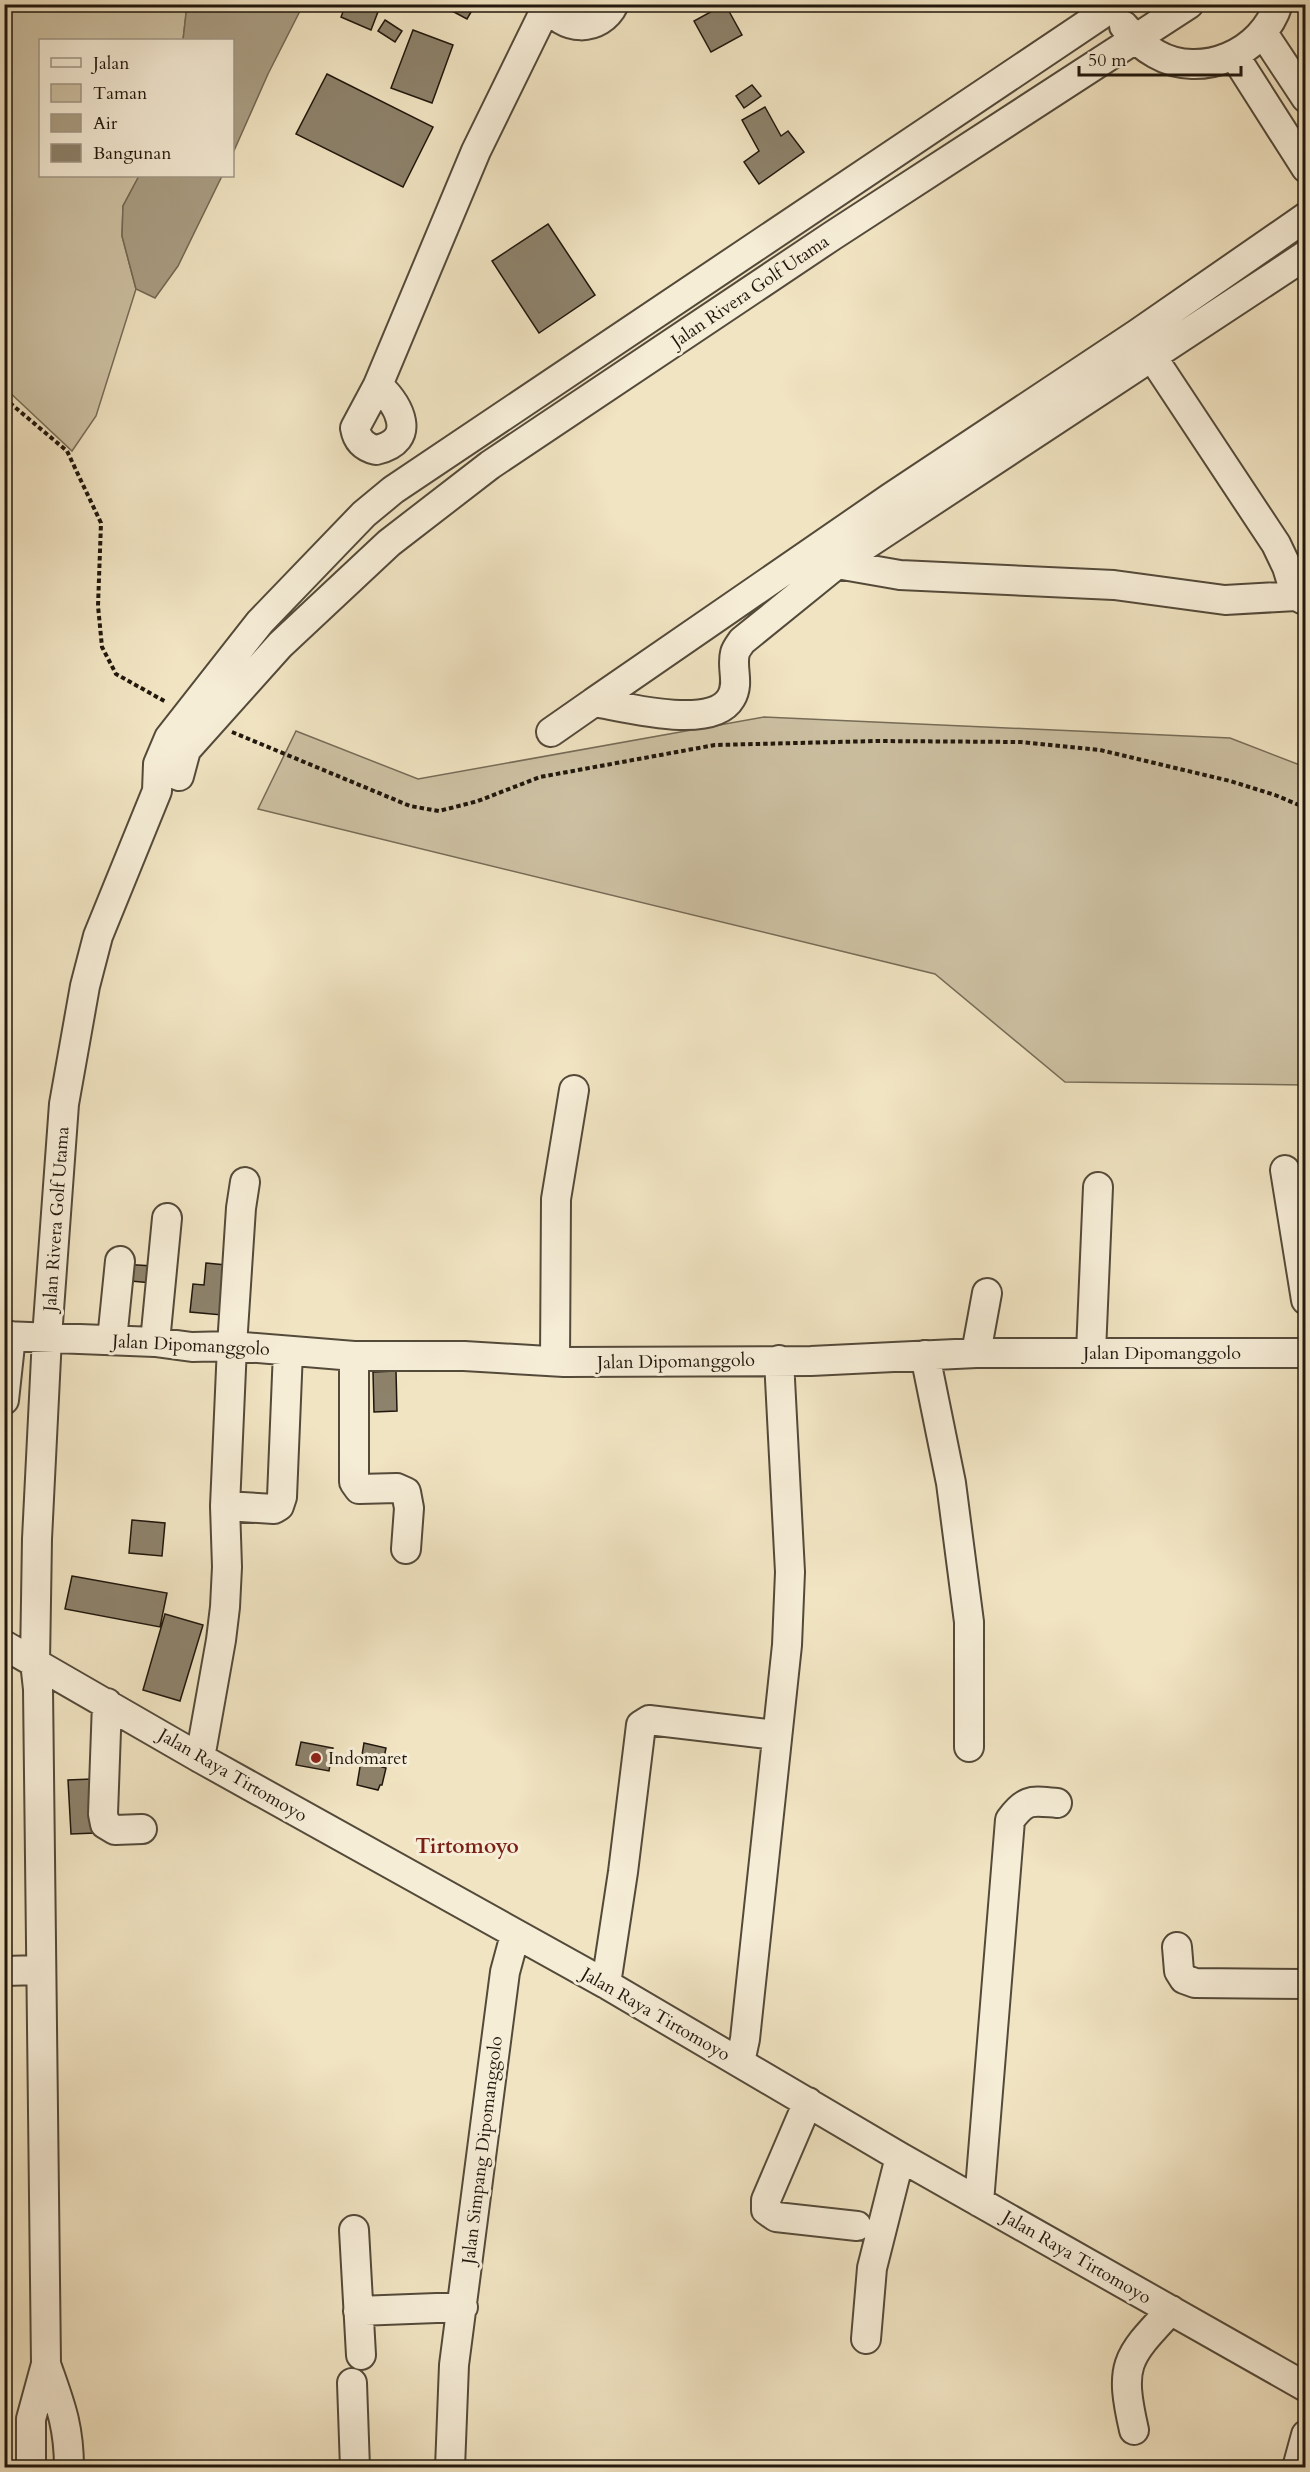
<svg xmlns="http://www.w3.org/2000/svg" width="1310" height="2472" font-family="Cardo,serif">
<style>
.green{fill:#cdc1a3;stroke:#766c58;stroke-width:1.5}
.water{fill:#aa9e84;stroke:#736854;stroke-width:1.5}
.building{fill:#8d826b;stroke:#20170d;stroke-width:1.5}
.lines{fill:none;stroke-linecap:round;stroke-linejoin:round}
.minor-casing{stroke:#544a3a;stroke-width:32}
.path{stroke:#20170d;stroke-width:4;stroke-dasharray:4.5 3;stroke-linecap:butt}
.minor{stroke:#f6edd7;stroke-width:28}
.poi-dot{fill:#8f2418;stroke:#f6edd7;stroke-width:2}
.labels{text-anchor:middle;stroke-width:6;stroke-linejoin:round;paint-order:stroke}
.street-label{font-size:18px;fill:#20170d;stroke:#f6edd7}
.poi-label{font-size:18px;fill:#20170d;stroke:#f6edd7;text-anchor:start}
.quarter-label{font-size:21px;font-weight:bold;fill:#7a1f14;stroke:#f6edd7}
</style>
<rect width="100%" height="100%" fill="#f1e4c2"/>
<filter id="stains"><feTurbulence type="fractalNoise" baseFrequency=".00333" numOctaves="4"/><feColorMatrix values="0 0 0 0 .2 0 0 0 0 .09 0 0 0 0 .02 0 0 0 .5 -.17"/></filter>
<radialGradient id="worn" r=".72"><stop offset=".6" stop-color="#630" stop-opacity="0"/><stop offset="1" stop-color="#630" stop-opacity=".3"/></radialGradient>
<path class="green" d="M4,5H187L183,40H40V176H139L123,206L122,236L136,289L96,416L72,451L5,388Z
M764,717L1230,738L1305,767V1085L1065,1082L935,974L258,809L296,731L418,779Z"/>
<path class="water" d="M187,5H303L268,74L233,153L232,40H183Z
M139,176H222L178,266L155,298L136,289L122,236L123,206Z"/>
<path class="building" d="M346,4H381L371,30L341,17Z
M439,4H469L474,7L467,19Z
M725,4L742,35L711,52L694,21Z
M385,20L402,31L395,42L378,31Z
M413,30L453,45L432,103L391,88Z
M327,74L433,127L403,187L296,134Z
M752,85L761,96L744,108L736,96Z
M765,107L781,136L788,131L804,152L759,184L744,162L759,151L742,120Z
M548,224L595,295L539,333L492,261Z
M206,1263L226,1265L222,1315L190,1312L193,1284L204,1285Z
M121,1264L153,1266L152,1283L120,1280Z
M396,1371L397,1411L374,1412L373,1372Z
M132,1520L165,1523L162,1556L129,1553Z
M72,1576L167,1593L160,1627L65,1609Z
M165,1614L203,1625L180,1701L143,1690Z
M301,1742L333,1748L329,1771L296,1765Z
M364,1743L386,1748L382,1767L386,1768L382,1785H380L378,1790L357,1785Z
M92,1779L95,1833L71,1834L68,1780Z"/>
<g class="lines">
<g class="minor-casing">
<path id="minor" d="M547,4C562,32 600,33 614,4
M1124,26C1133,37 1143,47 1156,54C1201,80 1263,53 1278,4
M1263,33L1306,98
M1234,55L1306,168
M1141,340L1276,544L1287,567L1296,596
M378,385C399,405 419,440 376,450C364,447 357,440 355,428L378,385L476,151L547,6
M832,557L837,564L900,575L1114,585L1225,600L1296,596L1306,601
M594,702L890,498L1137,334L1306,217
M551,732L594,702C625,707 712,731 731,698C740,683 731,668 735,653C736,649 740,644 742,641L837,564L1306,255
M179,776L186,750L280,645L389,543L490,465L832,236L1189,4
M1285,1170L1306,1300
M4,1336L155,1342L192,1347L232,1346L354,1356H464L564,1362L811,1361L976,1353H1306
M112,1340L120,1261
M155,1342L167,1218
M1091,1352L1098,1187
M976,1353L987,1293
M925,1355L951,1483L969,1622V1747
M354,1356V1482L359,1489L397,1488L406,1492L409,1508L406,1549
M555,1360L556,1199L574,1090
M4,1400L11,1336
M225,1506L274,1509L279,1506L282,1497L288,1351
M4,1645L200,1758L606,1984L900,2157L1306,2387
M107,1703L103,1814L105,1824L115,1830L142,1829
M200,1758L221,1640L225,1607L227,1567L225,1506L232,1346L241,1208L245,1182
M1177,1947L1179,1971L1184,1979L1195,1983L1306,1984
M4,1971L41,1970
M606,1984L623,1872L641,1725L649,1720L776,1735
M740,2062L745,2039L787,1645L790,1572L779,1360
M808,2102L766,2200V2210L776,2217L857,2226
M979,2202L1010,1820C1026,1798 1032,1801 1057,1803
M354,2230L361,2355
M358,2311L463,2307
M866,2339L872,2268L900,2157
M46,2364C60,2404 69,2425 69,2468
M352,2383L355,2468
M1134,2430C1119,2364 1126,2358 1171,2310
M31,2468V2419L46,2364L38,1689L35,1662L37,1539L47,1337L64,1104L85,986L98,936L157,791L158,764L169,738L260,622L364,514L393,490L1117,4
M450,2468L454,2365L505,1972L515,1935
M1297,2468L1306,2435"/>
</g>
<path class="path" d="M4,398L67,451L101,523L98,606L102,647L116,674L166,702
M232,732L410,806L439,811L478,801L540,777L715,745L877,741L1021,742L1100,750L1230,781L1275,795L1306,808"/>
<use href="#minor" class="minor"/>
</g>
<circle class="poi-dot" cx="316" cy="1758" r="6"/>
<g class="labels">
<g class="street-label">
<text transform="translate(750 291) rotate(-34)" y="6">Jalan Rivera Golf Utama</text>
<text transform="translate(56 1219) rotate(-86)" y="6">Jalan Rivera Golf Utama</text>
<text transform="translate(191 1345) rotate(3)" y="6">Jalan Dipomanggolo</text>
<text x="1162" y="1359">Jalan Dipomanggolo</text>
<text transform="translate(676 1361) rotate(-1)" y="6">Jalan Dipomanggolo</text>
<text transform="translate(233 1775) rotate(30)" y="6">Jalan Raya Tirtomoyo</text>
<text transform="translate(656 2014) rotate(30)" y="6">Jalan Raya Tirtomoyo</text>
<text transform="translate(482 2150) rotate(-83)" y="6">Jalan Simpang Dipomanggolo</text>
<text transform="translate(1077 2257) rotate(30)" y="6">Jalan Raya Tirtomoyo</text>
</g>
<g class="poi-label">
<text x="328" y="1764">Indomaret</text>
</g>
<g class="quarter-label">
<text x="467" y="1853">Tirtomoyo</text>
</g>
</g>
<rect width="1310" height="2472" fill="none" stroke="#f1e4c2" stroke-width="24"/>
<rect x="6" y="6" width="1298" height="2460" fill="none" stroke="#20170d" stroke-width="3"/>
<rect x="12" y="12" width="1286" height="2448" fill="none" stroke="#20170d" stroke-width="1.5"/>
<rect x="39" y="39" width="195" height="138" fill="#f6edd7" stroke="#a09786" stroke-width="1.5"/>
<rect x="51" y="58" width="30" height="9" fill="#f6edd7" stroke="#a09786" stroke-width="1.5"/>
<text x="93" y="69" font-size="18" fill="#20170d">Jalan</text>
<rect x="51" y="84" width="30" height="18" fill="#cdc1a3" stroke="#a09786" stroke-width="1.5"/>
<text x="93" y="99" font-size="18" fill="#20170d">Taman</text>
<rect x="51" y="114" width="30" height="18" fill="#aa9e84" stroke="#a09786" stroke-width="1.5"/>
<text x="93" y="129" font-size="18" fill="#20170d">Air</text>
<rect x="51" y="144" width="30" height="18" fill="#8d826b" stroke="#a09786" stroke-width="1.5"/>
<text x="93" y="159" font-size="18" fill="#20170d">Bangunan</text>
<path d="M1079 66v9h162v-9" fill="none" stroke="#20170d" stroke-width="3"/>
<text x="1088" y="66" font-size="18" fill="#20170d" stroke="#f6edd7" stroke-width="4.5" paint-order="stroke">50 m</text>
<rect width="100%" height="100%" filter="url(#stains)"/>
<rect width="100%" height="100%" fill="url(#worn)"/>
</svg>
